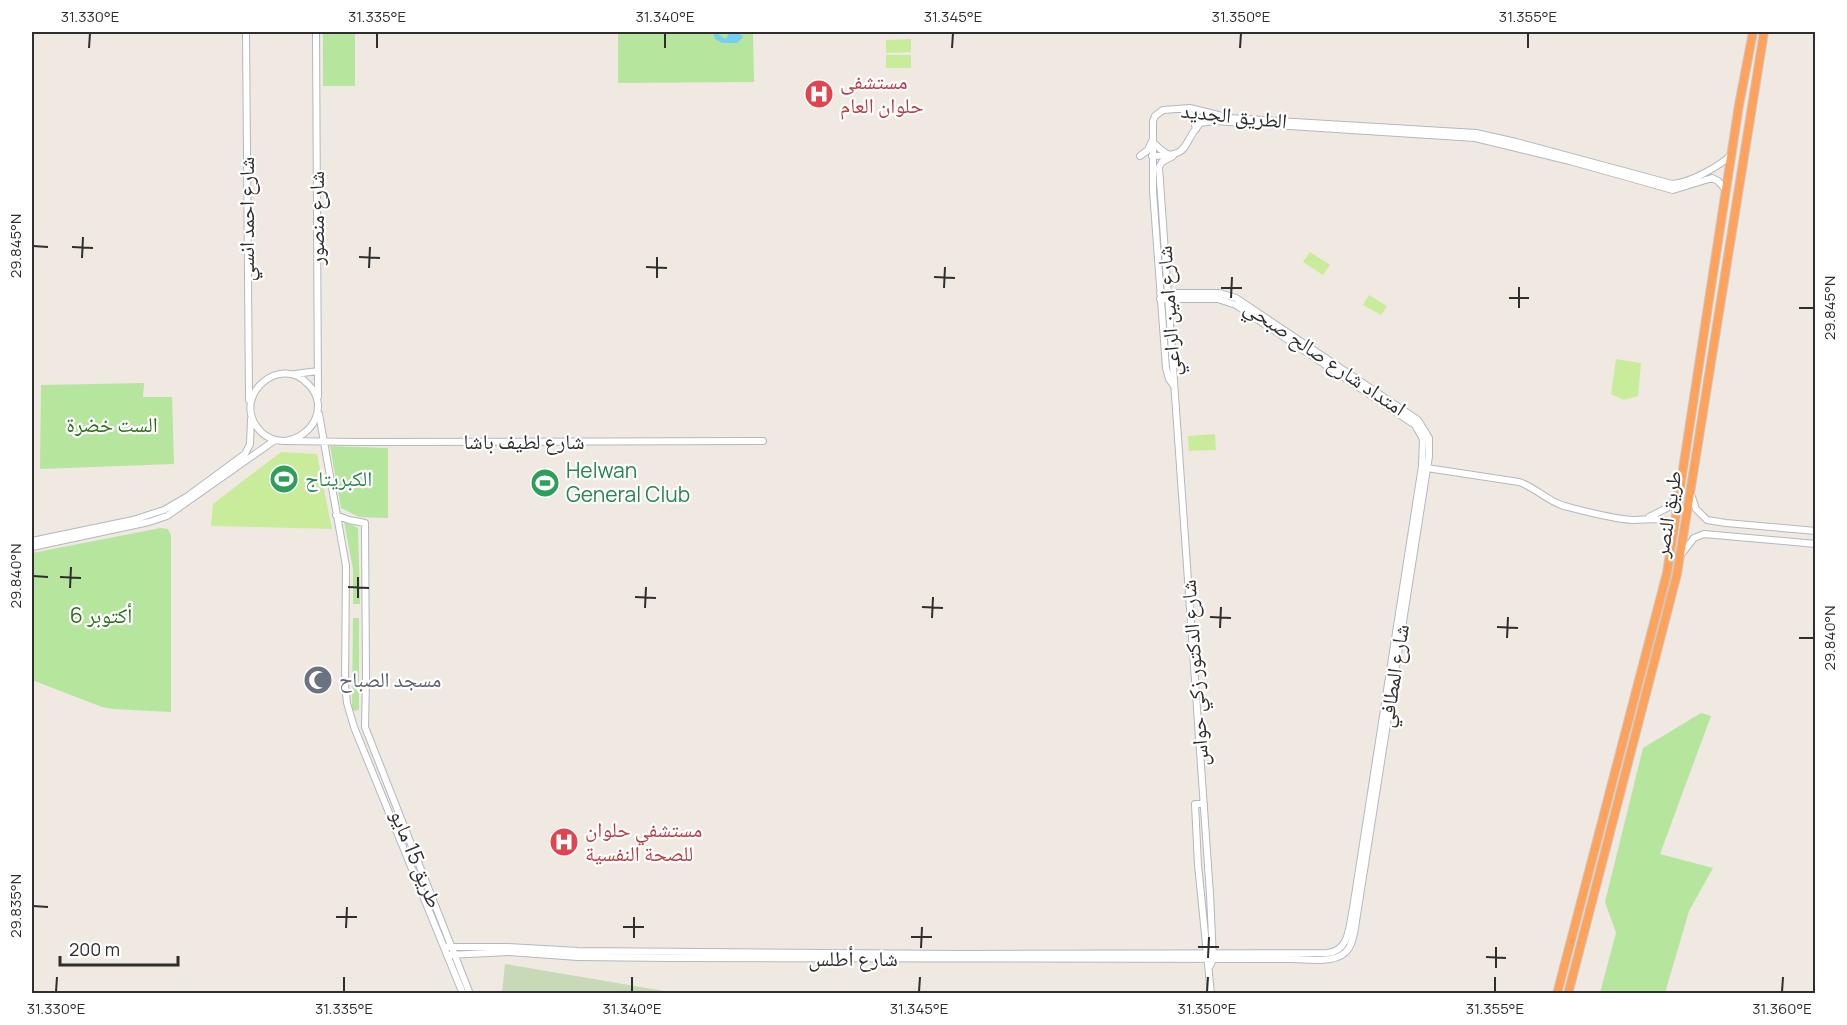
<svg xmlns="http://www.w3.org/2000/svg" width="1847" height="1025" font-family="Manrope,'Noto Naskh Arabic',sans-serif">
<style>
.green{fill:#b6e59e}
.cemetery{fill:#c8d9b8}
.pitch{fill:#c9ec9a}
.water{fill:#75cff0}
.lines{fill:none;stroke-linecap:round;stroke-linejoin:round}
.secondary-casing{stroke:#b4b7c1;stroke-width:8}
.highway-casing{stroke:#c9c9c9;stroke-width:10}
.secondary{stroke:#fff;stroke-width:6}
.highway{stroke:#ffa35c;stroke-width:8}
.ticks{fill:none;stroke:#2e2e2e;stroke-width:2}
.labels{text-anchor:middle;stroke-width:4.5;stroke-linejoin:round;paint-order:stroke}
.health-label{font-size:21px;fill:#be3a42;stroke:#fff;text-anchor:start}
.street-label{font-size:21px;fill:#2e2e2e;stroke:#fff}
.park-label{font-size:21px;fill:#2c6e1b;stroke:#fff}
.leisure-label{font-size:21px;fill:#27864d;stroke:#fff;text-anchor:start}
.worship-label{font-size:21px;fill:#5b616d;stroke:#fff;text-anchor:start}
.neatline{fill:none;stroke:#2e2e2e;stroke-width:2}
.ticks-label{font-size:15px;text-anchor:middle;fill:#2e2e2e}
</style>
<rect width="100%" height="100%" fill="#efe9e1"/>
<path class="green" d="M323,32H355V86H323Z
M618,32H753L754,82L618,83Z
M144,383L143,397H172L174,464L40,469L41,385Z
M330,446L388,448V518L359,517L341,508Z
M344,521L358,528L360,604H353V569Z
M161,528L168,529L171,535V712L113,709L102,707L32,680V553Z
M353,618H359V710L352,711Z
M1701,713L1711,716L1660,854L1713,868L1689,911L1665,993H1600L1616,933L1605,902L1643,748Z"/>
<path class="cemetery" d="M505,964L676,993H502Z"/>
<path class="pitch" d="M911,39V52L886,53V40Z
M886,55H911V68H886Z
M1310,252L1330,265L1323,275L1303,262Z
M1369,295L1387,306L1381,315L1363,305Z
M1616,359L1641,363L1638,396L1624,400L1611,394Z
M1215,434L1216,450L1189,451L1188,436Z
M281,452L317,454L332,529L211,526L213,504Z"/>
<path class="water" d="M727,32H738L743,37L737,43H722L715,39L714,34L717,33L725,39L728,36Z"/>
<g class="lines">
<g class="secondary-casing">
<path id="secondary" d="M246,32L249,400
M316,32L318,397
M1183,110L1193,116L1196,129
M1140,156L1148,150L1152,141L1160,149L1170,156
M1152,156C1192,155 1179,149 1200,123L1214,121L1475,138L1570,161L1673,190L1712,178L1718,181L1726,190
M1173,156L1162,162L1159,167L1210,894L1213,959L1210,966
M295,374L318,371
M1174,386L1169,379L1166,368L1153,191V121L1155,116L1163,110L1190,108L1230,118L1476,133L1516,142L1672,184C1690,183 1720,166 1732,154
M319,414L346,566L345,685L347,703L354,727L463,994
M285,441C313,437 330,406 308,384C280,354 233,395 257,427C264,437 274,441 285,441L359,442L763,441
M1427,468L1519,482C1535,487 1547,501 1564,506C1584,511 1613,519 1633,520C1648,520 1660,517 1674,523
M1691,494L1696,509L1707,520L1726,523L1816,531
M336,515L349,520L365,523L366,679L365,727L470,994
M1649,517L1667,508L1679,495
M32,541L133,520L164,510L188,496L245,454L250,444L251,419
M32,547L149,522L167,516L275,440
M1680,556L1694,538L1704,534L1816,544
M1204,804H1195L1198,865L1211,994
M445,947H508L578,951L964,954L1327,953C1350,951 1349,926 1353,908L1422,466L1423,439L1415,425L1236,305L1218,299H1160
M448,955L509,952L578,957L670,958L1291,959C1308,959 1339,965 1349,948C1355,938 1355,925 1357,915L1429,456V438L1418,420L1236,298L1219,293H1160"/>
</g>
<g class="highway-casing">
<path id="highway" d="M1557,994L1667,573L1739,105L1753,32
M1568,994L1677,574L1764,32"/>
</g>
<use href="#secondary" class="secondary"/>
<use href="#highway" class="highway"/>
</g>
<path class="ticks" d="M89,48L90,33M377,48V33M665,48V33M952,48L953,33M1240,48L1241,33M1528,48V33M33,246L48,247M72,247L93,248M359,257L380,258M82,258L83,237M646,267L667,268M369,268L370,247M934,277L955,278M657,278V257M944,288L945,267M1221,288H1242M1231,298L1232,277M1509,298H1529M1519,308V287M1799,308H1814M33,576L48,577M60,577L81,578M348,587L369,588M70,588L71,567M635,597L656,598M358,598V577M922,607L943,608M645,608L646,587M1210,617L1231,618M932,618L933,597M1497,627L1518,628M1220,628L1221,607M1507,638L1508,617M1799,638H1814M33,906L48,907M336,917H357M623,927H644M346,928L347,907M911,937H932M634,938V917M1198,947H1219M921,948L922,927M1486,957L1506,958M1208,958L1209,937M1496,968V947M56,992L57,977M344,992V977M632,992V977M919,992L920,977M1207,992L1208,977M1495,992V977M1782,992L1783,977"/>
<defs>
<g id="hospital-disc" transform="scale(1.5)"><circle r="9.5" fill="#e0444e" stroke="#fff"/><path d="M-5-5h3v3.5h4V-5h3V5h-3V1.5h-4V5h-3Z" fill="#fff"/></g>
<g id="stadium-disc" transform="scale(1.5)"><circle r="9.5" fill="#2e9e5b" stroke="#fff"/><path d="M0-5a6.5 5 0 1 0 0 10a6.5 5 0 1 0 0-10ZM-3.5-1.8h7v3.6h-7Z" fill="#fff"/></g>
<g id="mosque-disc" transform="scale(1.5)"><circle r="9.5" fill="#6b7280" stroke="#fff"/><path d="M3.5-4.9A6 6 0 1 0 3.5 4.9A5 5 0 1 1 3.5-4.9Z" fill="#fff"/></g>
</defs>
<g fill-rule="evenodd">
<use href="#hospital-disc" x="819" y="94"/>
<use href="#stadium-disc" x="284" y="479"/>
<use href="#stadium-disc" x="545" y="483"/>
<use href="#mosque-disc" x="318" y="680"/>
<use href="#hospital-disc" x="564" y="842"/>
</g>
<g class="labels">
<g class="health-label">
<text x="840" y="89">مستشفى<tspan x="840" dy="24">حلوان العام</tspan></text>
<text x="585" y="837">مستشفي حلوان<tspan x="585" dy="24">للصحة النفسية</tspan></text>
</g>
<g class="street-label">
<text transform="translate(1234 116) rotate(6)" y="7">الطريق الجديد</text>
<text transform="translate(317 218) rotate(-90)" y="7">شارع منصور</text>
<text transform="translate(247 219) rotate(-90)" y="7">شارع احمد انسي</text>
<text transform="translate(1169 311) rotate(-94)" y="7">شارع امين الراعي</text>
<text transform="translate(1325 358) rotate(34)" y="7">امتداد شارع صالح صبحي</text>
<text x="524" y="449">شارع لطيف باشا</text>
<text transform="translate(1668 514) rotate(-81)" y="7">طريق النصر</text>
<text transform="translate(1195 673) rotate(-94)" y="7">شارع الدكتور زكي حواس</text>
<text transform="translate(1394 676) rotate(-81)" y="7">شارع المطافي</text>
<text transform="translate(416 859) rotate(68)" y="7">طريق 15 مايو</text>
<text x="853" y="966">شارع أطلس</text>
</g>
<g class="park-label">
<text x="112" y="432">الست خضرة</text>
<text x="101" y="623">6 أكتوبر</text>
</g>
<g class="leisure-label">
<text x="566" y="478">Helwan<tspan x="566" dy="24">General Club</tspan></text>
<text x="305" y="486">الكبريتاج</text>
</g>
<g class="worship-label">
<text x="339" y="687">مسجد الصباح</text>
</g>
</g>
<rect width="1847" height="1025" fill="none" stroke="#ffffff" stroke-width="66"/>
<path d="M60 956v9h118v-9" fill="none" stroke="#2e2e2e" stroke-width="3"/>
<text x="69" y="956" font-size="18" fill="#2e2e2e" stroke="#ffffff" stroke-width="4.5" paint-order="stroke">200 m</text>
<rect x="33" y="33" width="1781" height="959" class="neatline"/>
<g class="ticks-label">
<text x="90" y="22">31.330°E</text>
<text x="377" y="22">31.335°E</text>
<text x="665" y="22">31.340°E</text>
<text x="953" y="22">31.345°E</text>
<text x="1241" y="22">31.350°E</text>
<text x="1528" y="22">31.355°E</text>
<text transform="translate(16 246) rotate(-90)" y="5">29.845°N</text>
<text transform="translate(1830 308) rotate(-90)" y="5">29.845°N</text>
<text transform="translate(16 576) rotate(-90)" y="5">29.840°N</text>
<text transform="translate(1830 638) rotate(-90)" y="5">29.840°N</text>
<text transform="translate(16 906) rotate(-90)" y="5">29.835°N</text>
<text x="56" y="1014">31.330°E</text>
<text x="344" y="1014">31.335°E</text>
<text x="632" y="1014">31.340°E</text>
<text x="919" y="1014">31.345°E</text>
<text x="1207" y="1014">31.350°E</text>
<text x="1495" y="1014">31.355°E</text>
<text x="1782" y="1014">31.360°E</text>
</g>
</svg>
